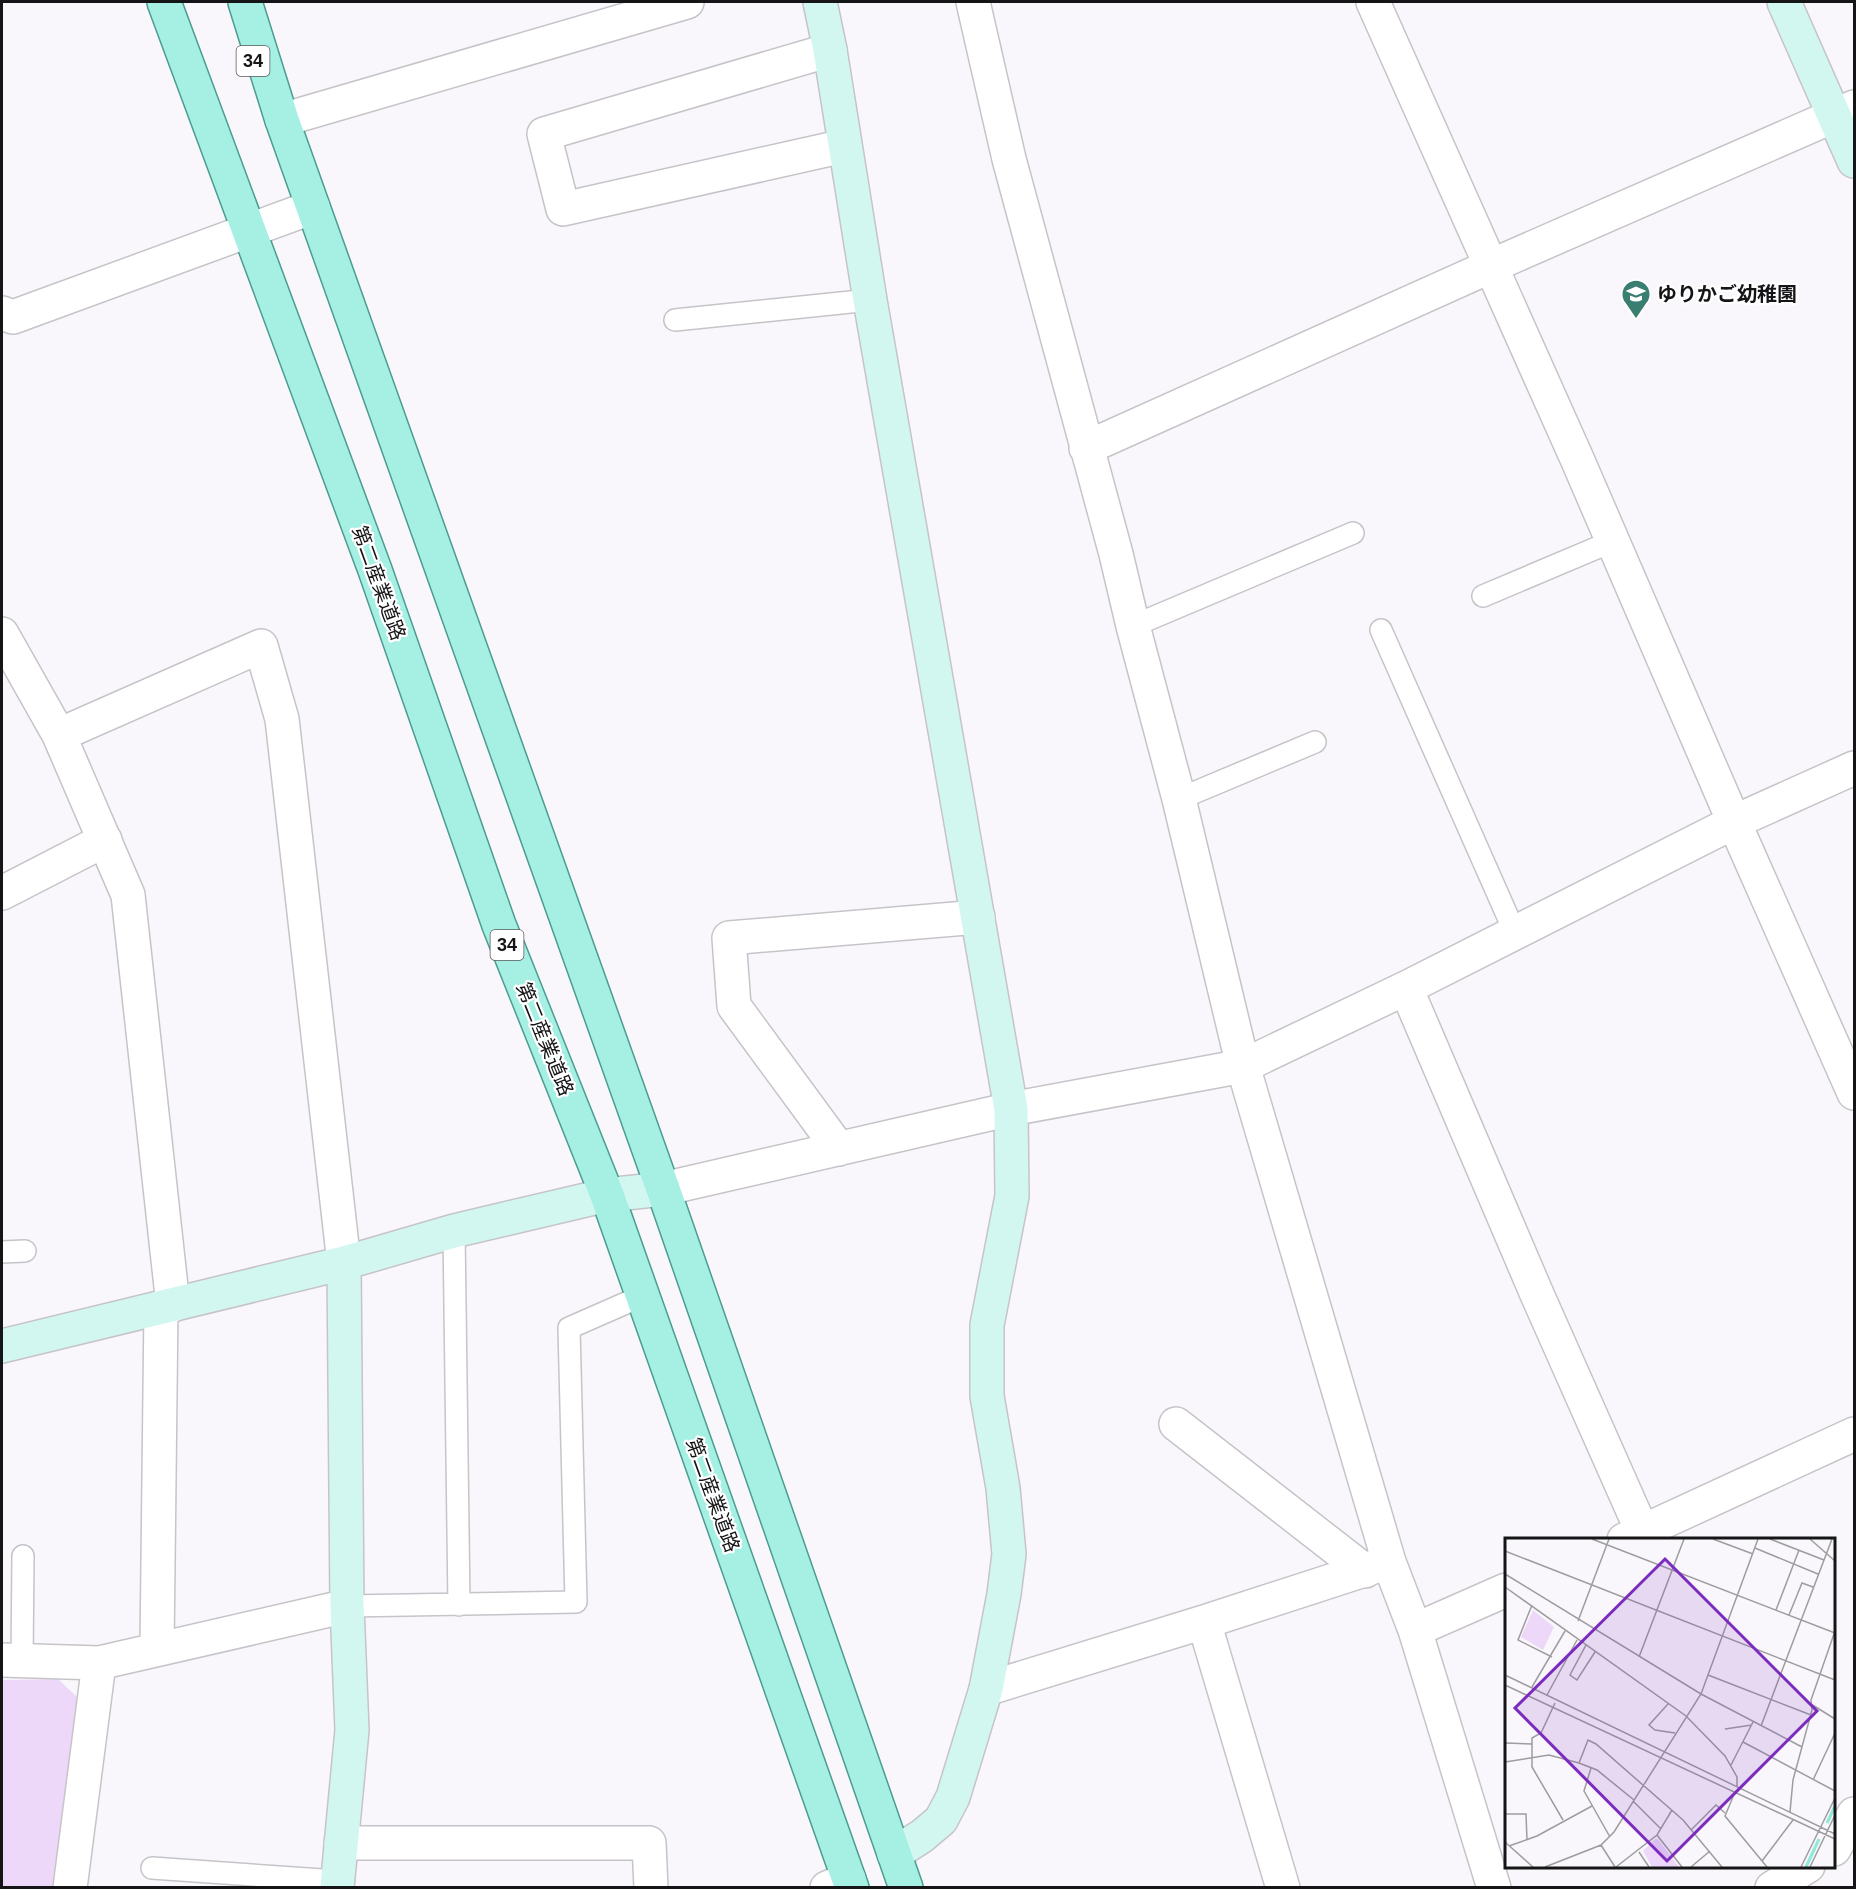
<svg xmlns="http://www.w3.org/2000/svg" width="1856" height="1889" font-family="Arial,'Noto Sans JP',sans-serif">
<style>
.green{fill:#edd8f9}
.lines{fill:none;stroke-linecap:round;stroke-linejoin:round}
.lane-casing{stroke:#c6c4c8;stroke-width:24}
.street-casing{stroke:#c6c4c8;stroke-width:36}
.secondary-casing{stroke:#c6c4c8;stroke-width:36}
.primary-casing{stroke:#4c9c90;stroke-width:36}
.lane{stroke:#fff;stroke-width:21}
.street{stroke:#fff;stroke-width:33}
.secondary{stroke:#d2f7f1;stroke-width:33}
.primary{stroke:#a5efe3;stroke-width:33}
.labels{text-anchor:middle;stroke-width:4.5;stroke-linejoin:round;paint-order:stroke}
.shield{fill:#fff;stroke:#5b5a5c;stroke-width:1.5}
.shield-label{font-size:18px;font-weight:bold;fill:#151416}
.poi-label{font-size:20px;font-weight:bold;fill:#151416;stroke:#fff;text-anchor:start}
.street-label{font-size:20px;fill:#151416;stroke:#fff}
.inset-river{fill:none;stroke:#8ee9d8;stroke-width:3}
.inset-road{fill:none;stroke:#9e9c9f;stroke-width:1.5}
.view{fill:#7b2cbf;fill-opacity:0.15;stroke:#7b2cbf;stroke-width:3}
.inset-edge{fill:none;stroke:#151416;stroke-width:3}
</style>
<rect width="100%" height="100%" fill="#f9f7fb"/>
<path class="green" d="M58,1679L78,1698L52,1887H2V1680Z"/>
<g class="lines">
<g class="lane-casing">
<path id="lane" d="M675,320L870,300
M1483,596L1613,541
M1133,626L1353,533
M1381,630L1515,933
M1179,799L1315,742
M454,1231L459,1605
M2,1252L25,1251
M347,1606L576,1602L569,1328L642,1296
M22,1661L23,1556
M152,1868L337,1881"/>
</g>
<g class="street-casing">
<path id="street" d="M973,2L1009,159L1116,554L1133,626L1179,799L1243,1066L1389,1562L1415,1630L1494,1888
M1373,2L1578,461L1734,822L1854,1093
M830,50L544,134L563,209L844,146
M282,120L687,2
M2,313L13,317L313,207
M1086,448L1491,266L1854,107
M2,634L59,735L128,895L173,1305
M59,735L261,646L282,719L344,1263
M2,893L105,840
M1406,988L1536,1292L1646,1540
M839,1149L734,1006L729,938L978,917
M663,1189L1011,1109L1243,1066L1406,988L1734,822L1854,768
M1176,1424L1365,1571
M1624,1540L1854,1434
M1204,1622L1283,1888
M1415,1630L1506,1590
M157,1649L161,1307
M2,1660L99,1663L347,1606
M986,1689L1204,1622L1389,1562
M341,1843H649L651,1888
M1834,1849L1854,1814
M70,1888L99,1663
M827,1888L849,1879
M1772,1888L1808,1866"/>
</g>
<g class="secondary-casing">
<path id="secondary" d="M820,2L830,50L870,300L1011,1109L1012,1196L987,1325V1396L1003,1488L1009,1554L1004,1594L986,1689L953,1797L941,1820L922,1836L894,1854
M1784,2L1854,161
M2,1346L344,1263L454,1231L607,1195L663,1189
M337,1888L352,1730L347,1606L344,1263"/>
</g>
<g class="primary-casing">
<path id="primary" d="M164,2L375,570L499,925L607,1195L852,1888
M245,2L282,120L663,1189L906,1888"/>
</g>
<use href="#lane" class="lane"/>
<use href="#street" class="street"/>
<use href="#secondary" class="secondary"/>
<use href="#primary" class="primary"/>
</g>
<defs>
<g id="school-pin" transform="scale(1.5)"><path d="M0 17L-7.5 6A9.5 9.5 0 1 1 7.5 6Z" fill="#3a7e72" stroke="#fff"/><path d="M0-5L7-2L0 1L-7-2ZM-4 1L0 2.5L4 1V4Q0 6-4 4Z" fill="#fff"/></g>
</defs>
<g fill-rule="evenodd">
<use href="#school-pin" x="1636" y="294"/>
</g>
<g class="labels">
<g class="shield">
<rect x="236.5" y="46" width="33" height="30" rx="4.5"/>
<rect x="490.5" y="930" width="33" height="30" rx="4.5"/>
</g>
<g class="shield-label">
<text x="253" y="67">34</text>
<text x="507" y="951">34</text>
</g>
<g class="poi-label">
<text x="1657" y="301">ゆりかご幼稚園</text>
</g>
<g class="street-label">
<text transform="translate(379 583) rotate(70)" y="7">第二産業道路</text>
<text transform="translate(545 1039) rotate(68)" y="7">第二産業道路</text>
<text transform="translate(713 1495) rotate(70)" y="7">第二産業道路</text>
</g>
</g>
<g transform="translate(1505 1538)">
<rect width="330" height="330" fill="#f9f7fb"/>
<path d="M28,72L49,89L38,112L16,99ZM150,301H153L174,329H147L138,313Z" fill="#edd8f9"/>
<path class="inset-river" d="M322,285L330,268M301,329L314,301"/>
<path class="inset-road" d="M87,1L330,95M208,1L248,16M265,1L319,22M305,1L330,23M250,10L313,36M0,13L330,142M0,36L196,156L297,209M0,49L181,178L220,218L232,239V248M27,67L13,102L47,119M271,72L294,12M284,77L297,45L308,49M73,83L104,1M81,107L65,137L72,142L90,114M134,119L179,1M0,137L330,296M203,137L306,177M0,147L330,301M27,149L60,93M42,157L72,102M50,165L36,195L27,200V229L58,282M163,166L144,187L150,192L170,195M306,166L330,181M256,188L327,1M220,191L247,187M238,204L330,253M0,205L27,206M0,224L44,217L74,225L92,232L129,262M74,225L83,202L91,206L178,282L217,329M226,227L248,184M86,230L79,253L105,299M308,242L330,195M230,254L220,278L262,329M128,263L156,291M285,274L288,242L307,172L306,162L330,93M0,276H21L22,302M186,292L211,267L220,275M152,297L177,329M0,304L28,329M96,307L110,329M4,308L32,298L87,268M134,314L144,329M257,323L288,282M40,329L96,307L109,294L196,156L253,1M111,329L152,297L167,272M186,329L205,313M296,329L330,260M305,329L330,277"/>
<path class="view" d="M160,21L312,173L162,323L10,170Z"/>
<rect width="330" height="330" class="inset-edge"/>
</g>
<rect width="1856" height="1889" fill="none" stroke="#151416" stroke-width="6"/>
</svg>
